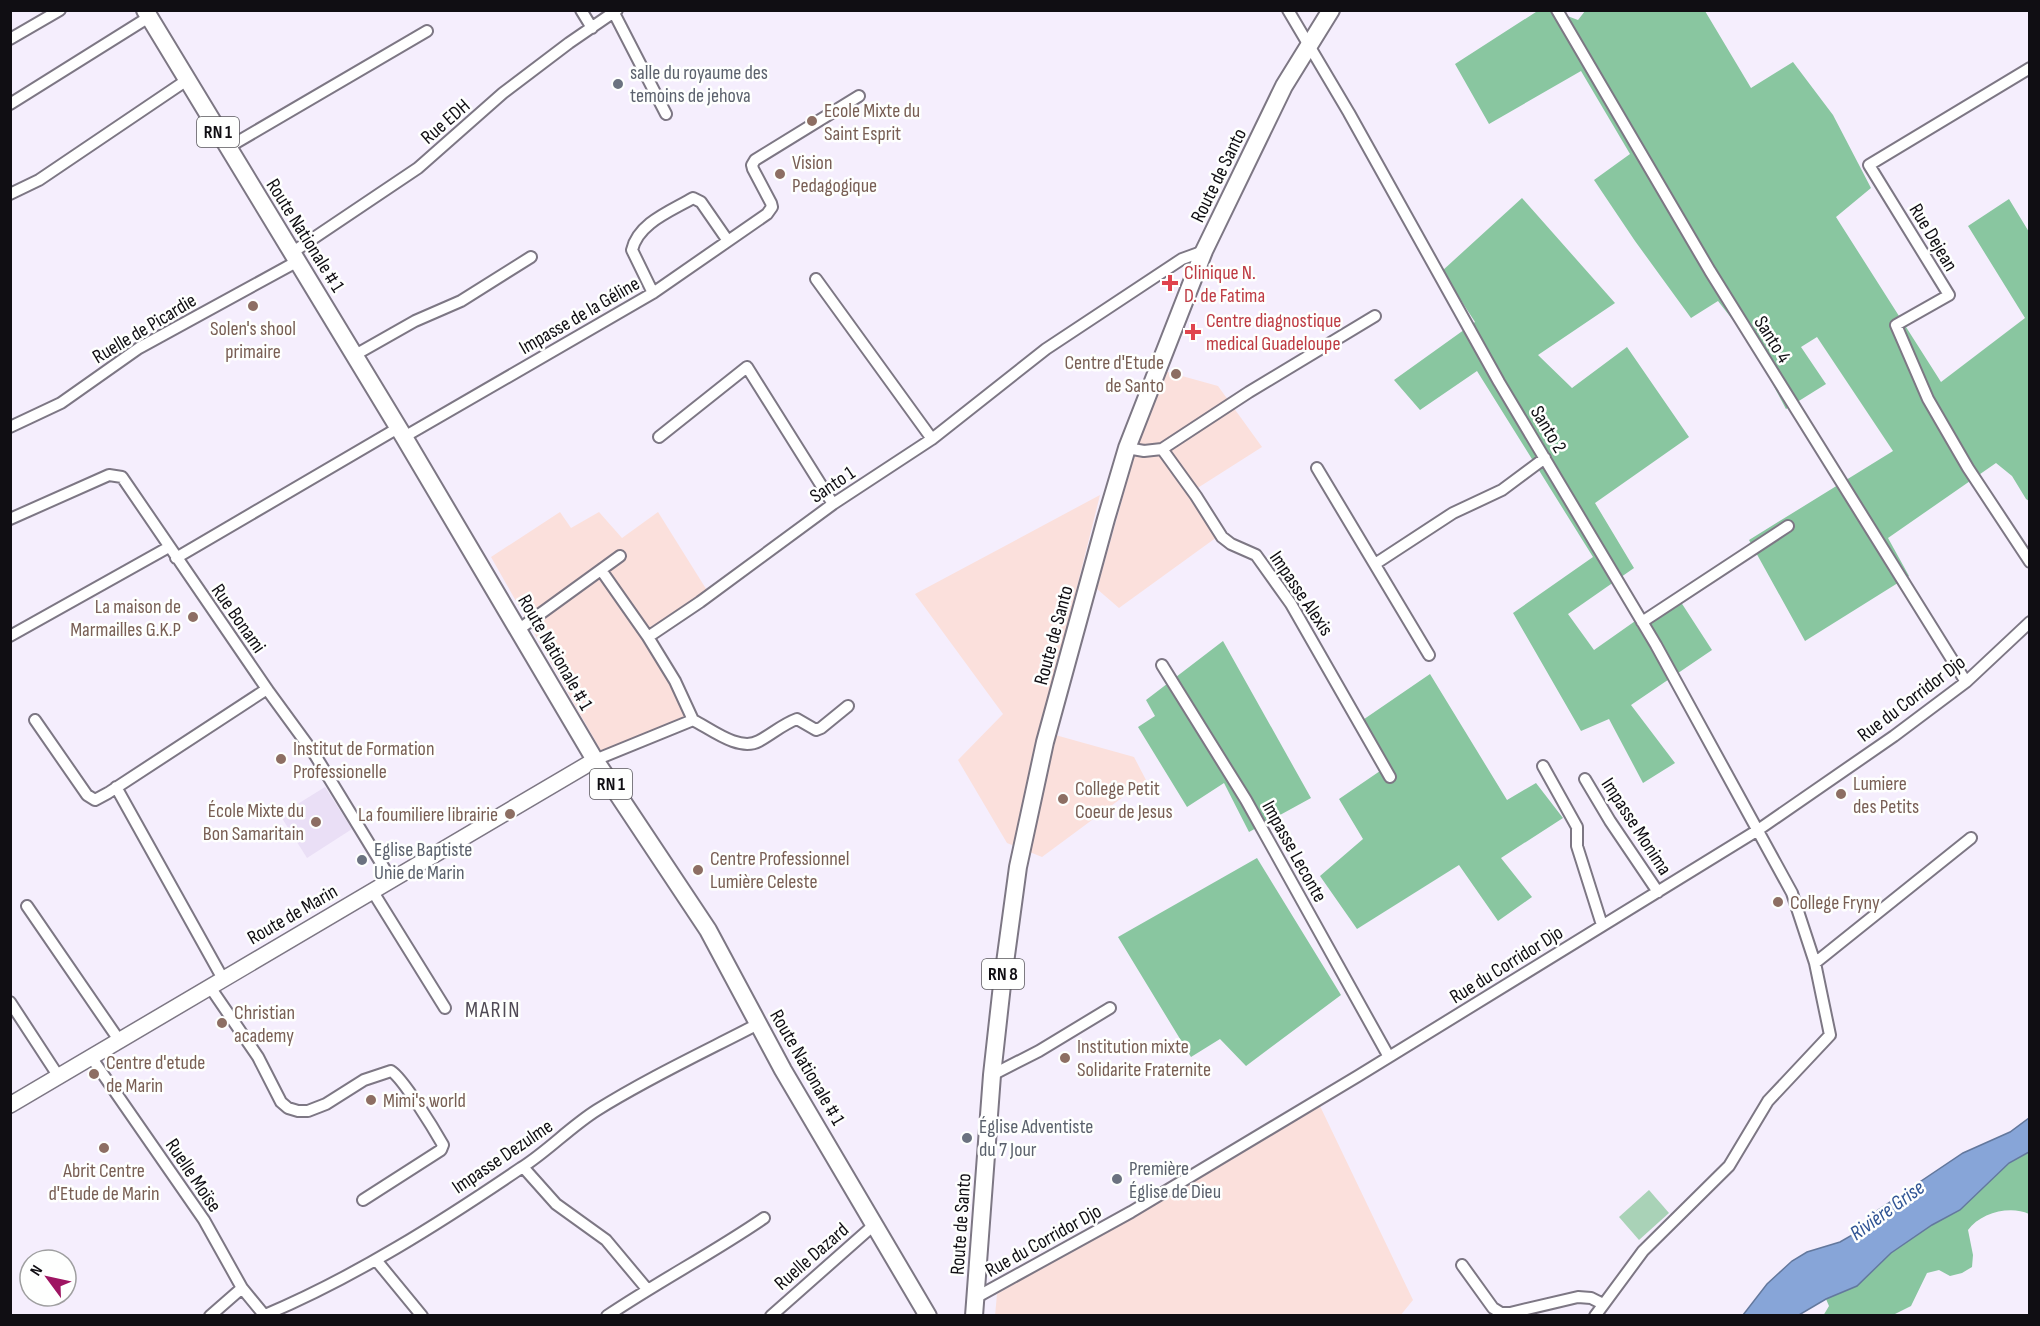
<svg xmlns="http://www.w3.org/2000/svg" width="2040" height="1326" font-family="'Sofia Sans Condensed',sans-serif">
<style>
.built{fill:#eadff6}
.industrial{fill:#fbe0dc}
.green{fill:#a9d2b7}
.forest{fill:#89c6a0}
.water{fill:#87a5d8;stroke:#63789d;stroke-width:1.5}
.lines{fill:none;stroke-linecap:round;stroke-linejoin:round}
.street-casing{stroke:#7d7784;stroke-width:14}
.secondary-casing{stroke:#7d7784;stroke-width:18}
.primary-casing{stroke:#7d7784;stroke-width:20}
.street{stroke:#fff;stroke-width:10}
.secondary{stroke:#fff;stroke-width:15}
.primary{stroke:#fff;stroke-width:16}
.worship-dot{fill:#6b7280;stroke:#fefffe;stroke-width:2}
.education-dot{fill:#8d6e63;stroke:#fefffe;stroke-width:2}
.health-dot{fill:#e0444e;stroke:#fefffe;stroke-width:2}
.labels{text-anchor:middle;stroke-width:5;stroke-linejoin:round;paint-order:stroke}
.shield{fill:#fefffe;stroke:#57565a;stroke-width:1.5}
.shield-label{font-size:18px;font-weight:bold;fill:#100e13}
.worship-label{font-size:20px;fill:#5b616d;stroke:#fefffe;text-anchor:start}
.education-label{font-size:20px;fill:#785e54;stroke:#fefffe;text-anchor:start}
.street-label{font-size:20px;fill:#100e13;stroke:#fefffe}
.health-label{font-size:20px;fill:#be3a42;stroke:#fefffe;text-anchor:start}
.water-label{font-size:21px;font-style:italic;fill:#305494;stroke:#fefffe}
.quarter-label{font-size:22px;letter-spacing:1.5px;fill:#504a56;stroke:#fefffe}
</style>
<rect width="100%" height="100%" fill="#f5eefd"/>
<path class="built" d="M325,787L352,829L307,858L280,815Z"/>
<path class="industrial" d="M1164,371L1218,386L1262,447L1196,489L1217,537L1119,608L1097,589L1138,443Z
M1100,495L1041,731L1134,757L1146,780L1042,857L1007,843L958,760L1003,714L915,594Z
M560,512L571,528L599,512L622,538L658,512L708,592L646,637L692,719L601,751L491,557Z
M1319,1104L1413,1300L1400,1316H995L997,1294Z"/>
<path class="green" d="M1649,1190L1669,1213L1639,1240L1619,1217Z"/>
<path class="forest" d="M1539,10L1554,11L1578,20L1585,11H1705L1751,88L1793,62L1833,115L1871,188L1836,217L1941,382L2025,318L1968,226L2009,199L2029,232V501L2026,499L2012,476L1996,463L1888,538L1909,576L1805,641L1749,540L1893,451L1817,337L1801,347L1826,384L1786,409L1750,342L1718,301L1691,318L1635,241L1594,180L1630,154L1581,71L1489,124L1455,64Z
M1522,198L1615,303L1538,355L1572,388L1627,347L1689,437L1595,503L1634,568L1568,614L1594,650L1675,593L1712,650L1631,705L1675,763L1643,783L1609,719L1581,731L1513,613L1593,557L1477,371L1420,410L1394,380L1475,322L1442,271Z
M1223,641L1311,798L1249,832L1224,783L1187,807L1138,727L1155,716L1146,700Z
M1430,674L1507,800L1536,783L1563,818L1501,858L1532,897L1498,921L1459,865L1357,929L1320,876L1363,839L1339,799L1380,771L1354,726Z
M1257,858L1341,995L1246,1066L1220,1039L1191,1057L1118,937Z
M2029,1152V1214C2010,1205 1980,1213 1968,1230L1973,1255L1972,1267L1962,1273L1950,1276L1939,1270L1927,1273L1911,1306L1893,1315L1823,1316L1829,1306L1826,1299L1857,1286L1891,1253L1932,1225L1960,1210L2009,1163Z"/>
<path class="water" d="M2029,1118V1152L2009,1163L1960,1210L1932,1225L1891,1253L1857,1286L1826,1299L1799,1315H1743L1767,1284L1792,1261L1807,1252L1840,1242L1854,1234L1878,1210L1963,1153L2010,1132Z"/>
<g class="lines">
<g class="street-casing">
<path id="street" d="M581,10L592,28
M1288,10L1349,113L1499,382L1656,645L1792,893L1815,963L1830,1035L1768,1101L1729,1166L1643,1251L1595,1316
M1557,10L1710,271L1966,682
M614,13L666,114
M10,39L60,10
M2030,68L1869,165L1949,295L1896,325L1928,399L1968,468L2030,562
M10,104L149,17
M227,148L427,31
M10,194L39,180L187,80
M293,252L418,168L503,93L569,43L617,10
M816,279L932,439
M653,293L632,250C638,223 671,211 693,198L701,202L728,241
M355,355L415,321L461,301L531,257
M10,427L61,403L139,348L298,261
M404,437L653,293L767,214L772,207L771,203L753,169L752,165L755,160L859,96
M659,437L747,367L833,504
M1127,448L1144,451L1162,449L1196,496L1222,537L1231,544L1256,555L1291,604L1390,777
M1162,449L1249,392L1375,316
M1317,468L1429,655
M10,519L109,475L122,477L269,692L315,755L392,881
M176,558L398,428
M1375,564L1453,513L1502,490L1545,458
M601,570L648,637
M1642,622L1788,526
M518,630L620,556
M10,636L169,547
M1162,665L1246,800L1389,1057
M35,720L87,795L95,800L108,793L267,689
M693,720C711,729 739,752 759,741C772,734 783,724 797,719L816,730L821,728L848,706
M595,760L693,720L675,681L648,637L700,602L833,504L932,439L1046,349L1182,259L1204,251
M1543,766L1577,827V846L1602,925
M1585,779L1610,821L1658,892
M116,787L223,979
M373,892L445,1008
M27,906L119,1040
M1815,963L1971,838
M210,987L258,1057L281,1102L288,1108L298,1111H308L326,1104L364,1080L391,1071C403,1078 435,1131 443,1145L441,1150L363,1200
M10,1002L59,1077
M91,1057L204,1220L242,1288L265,1316
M992,1075L1039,1051L1110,1008
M523,1167L556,1204L606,1240L647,1289
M376,1260L422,1316
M1462,1265L1493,1308L1501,1313H1510L1578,1297L1591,1298L1603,1304
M975,1298L1131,1212L1358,1076L1758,830L1894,736L1966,682L2030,622
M265,1315C355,1277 440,1223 521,1168C548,1151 570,1127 597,1110C648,1078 704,1052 758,1024
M210,1316L242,1288
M607,1316C659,1281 713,1253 764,1218
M771,1316L875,1224"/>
</g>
<g class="secondary-casing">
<path id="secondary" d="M10,1105L595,760"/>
</g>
<g class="primary-casing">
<path id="primary" d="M145,10L404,437L595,760L708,930L783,1070L928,1316
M974,1316L992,1075L1002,985L1018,867L1045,742L1106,519L1127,448L1204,251L1284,86L1331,10"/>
</g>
<use href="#street" class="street"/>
<use href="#secondary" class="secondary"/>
<use href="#primary" class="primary"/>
</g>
<g class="worship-dot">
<circle cx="618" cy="84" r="6"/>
<circle cx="362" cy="860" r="6"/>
<circle cx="967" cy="1138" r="6"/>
<circle cx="1117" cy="1179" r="6"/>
</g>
<g class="education-dot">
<circle cx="812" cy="121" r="6"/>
<circle cx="780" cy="174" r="6"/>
<circle cx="253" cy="306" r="6"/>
<circle cx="1176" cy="374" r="6"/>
<circle cx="193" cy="617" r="6"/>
<circle cx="281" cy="759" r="6"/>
<circle cx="1841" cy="794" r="6"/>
<circle cx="1063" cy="799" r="6"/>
<circle cx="510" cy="814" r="6"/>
<circle cx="316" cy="822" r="6"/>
<circle cx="698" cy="870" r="6"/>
<circle cx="1778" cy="902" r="6"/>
<circle cx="222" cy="1023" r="6"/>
<circle cx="1065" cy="1058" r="6"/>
<circle cx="94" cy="1074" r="6"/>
<circle cx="371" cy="1100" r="6"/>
<circle cx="104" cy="1148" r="6"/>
</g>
<g class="health-dot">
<path d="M1167 274h6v6h6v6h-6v6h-6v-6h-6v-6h6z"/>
<path d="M1190 323h6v6h6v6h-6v6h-6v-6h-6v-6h6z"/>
</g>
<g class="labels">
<g class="shield">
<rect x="197" y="117" width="42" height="30" rx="4.5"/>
<rect x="590" y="769" width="42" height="30" rx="4.5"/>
<rect x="982" y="959" width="42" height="30" rx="4.5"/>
</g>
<g class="shield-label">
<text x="218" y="138">RN 1</text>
<text x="611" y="790">RN 1</text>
<text x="1003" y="980">RN 8</text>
</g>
<g class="worship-label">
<text x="630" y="79">salle du royaume des<tspan x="630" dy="23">temoins de jehova</tspan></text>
<text x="374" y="856">Eglise Baptiste<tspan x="374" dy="23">Unie de Marin</tspan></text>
<text x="979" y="1133">Église Adventiste<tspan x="979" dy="23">du 7 Jour</tspan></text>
<text x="1129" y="1175">Première<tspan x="1129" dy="23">Église de Dieu</tspan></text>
</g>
<g class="education-label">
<text x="824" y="117">Ecole Mixte du<tspan x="824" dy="23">Saint Esprit</tspan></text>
<text x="792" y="169">Vision<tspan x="792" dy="23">Pedagogique</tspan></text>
<text x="253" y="335" text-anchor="middle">Solen's shool<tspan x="253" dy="23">primaire</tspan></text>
<text x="1164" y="369" text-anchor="end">Centre d'Etude<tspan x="1164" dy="23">de Santo</tspan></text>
<text x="181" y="613" text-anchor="end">La maison de<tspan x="181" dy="23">Marmailles G.K.P</tspan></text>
<text x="293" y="755">Institut de Formation<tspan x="293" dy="23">Professionelle</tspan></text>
<text x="1853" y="790">Lumiere<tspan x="1853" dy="23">des Petits</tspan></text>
<text x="1075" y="795">College Petit<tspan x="1075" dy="23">Coeur de Jesus</tspan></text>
<text x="304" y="817" text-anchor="end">École Mixte du<tspan x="304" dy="23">Bon Samaritain</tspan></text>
<text x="498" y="821" text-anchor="end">La foumiliere librairie</text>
<text x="710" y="865">Centre Professionnel<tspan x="710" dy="23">Lumière Celeste</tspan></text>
<text x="1790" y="909">College Fryny</text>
<text x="234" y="1019">Christian<tspan x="234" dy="23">academy</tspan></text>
<text x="1077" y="1053">Institution mixte<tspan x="1077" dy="23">Solidarite Fraternite</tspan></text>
<text x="106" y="1069">Centre d'etude<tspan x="106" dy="23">de Marin</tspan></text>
<text x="383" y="1107">Mimi's world</text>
<text x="104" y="1177" text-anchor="middle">Abrit Centre<tspan x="104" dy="23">d'Etude de Marin</tspan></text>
</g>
<g class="street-label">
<text transform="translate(445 121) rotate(-41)" y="7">Rue EDH</text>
<text transform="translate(1218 175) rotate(-64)" y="7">Route de Santo</text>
<text transform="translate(306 235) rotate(58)" y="7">Route Nationale # 1</text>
<text transform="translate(1934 237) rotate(59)" y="7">Rue Dejean</text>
<text transform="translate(579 315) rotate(-30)" y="7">Impasse de la Géline</text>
<text transform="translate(144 328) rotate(-31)" y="7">Ruelle de Picardie</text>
<text transform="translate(1773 339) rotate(58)" y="7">Santo 4</text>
<text transform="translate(1549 429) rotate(59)" y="7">Santo 2</text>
<text transform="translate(832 484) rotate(-34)" y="7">Santo 1</text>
<text transform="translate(1302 593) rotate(56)" y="7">Impasse Alexis</text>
<text transform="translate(239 618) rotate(55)" y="7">Rue Bonami</text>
<text transform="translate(1053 635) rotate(-75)" y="7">Route de Santo</text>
<text transform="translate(556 652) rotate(60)" y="7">Route Nationale # 1</text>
<text transform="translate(1911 698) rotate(-37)" y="7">Rue du Corridor Djo</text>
<text transform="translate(1637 826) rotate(57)" y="7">Impasse Monima</text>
<text transform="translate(1295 851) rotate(61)" y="7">Impasse Leconte</text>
<text transform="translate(292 914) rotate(-30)" y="7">Route de Marin</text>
<text transform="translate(1506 964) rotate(-32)" y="7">Rue du Corridor Djo</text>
<text transform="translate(808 1067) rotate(60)" y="7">Route Nationale # 1</text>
<text transform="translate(502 1156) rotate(-34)" y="7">Impasse Dezulme</text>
<text transform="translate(194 1175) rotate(56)" y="7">Ruelle Moïse</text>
<text transform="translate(960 1224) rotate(-86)" y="7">Route de Santo</text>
<text transform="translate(1043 1240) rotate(-29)" y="7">Rue du Corridor Djo</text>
<text transform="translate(811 1256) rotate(-41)" y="7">Ruelle Dazard</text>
</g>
<g class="health-label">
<text x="1184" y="279">Clinique N.<tspan x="1184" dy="23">D. de Fatima</tspan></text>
<text x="1206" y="327">Centre diagnostique<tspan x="1206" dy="23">medical Guadeloupe</tspan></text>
</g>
<g class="water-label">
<text transform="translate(1887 1210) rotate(-36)" y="7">Rivière Grise</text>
</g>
<g class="quarter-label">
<text x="493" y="1017">MARIN</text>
</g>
</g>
<rect width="2040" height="1326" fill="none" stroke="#100e13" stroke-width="24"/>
<g transform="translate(48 1278) rotate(303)"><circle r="28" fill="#fefffe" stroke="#9f9fa0" stroke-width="1.5"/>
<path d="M0-4.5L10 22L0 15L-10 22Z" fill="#9e1462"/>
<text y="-9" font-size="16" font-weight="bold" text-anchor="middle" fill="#100e13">N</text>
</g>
</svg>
